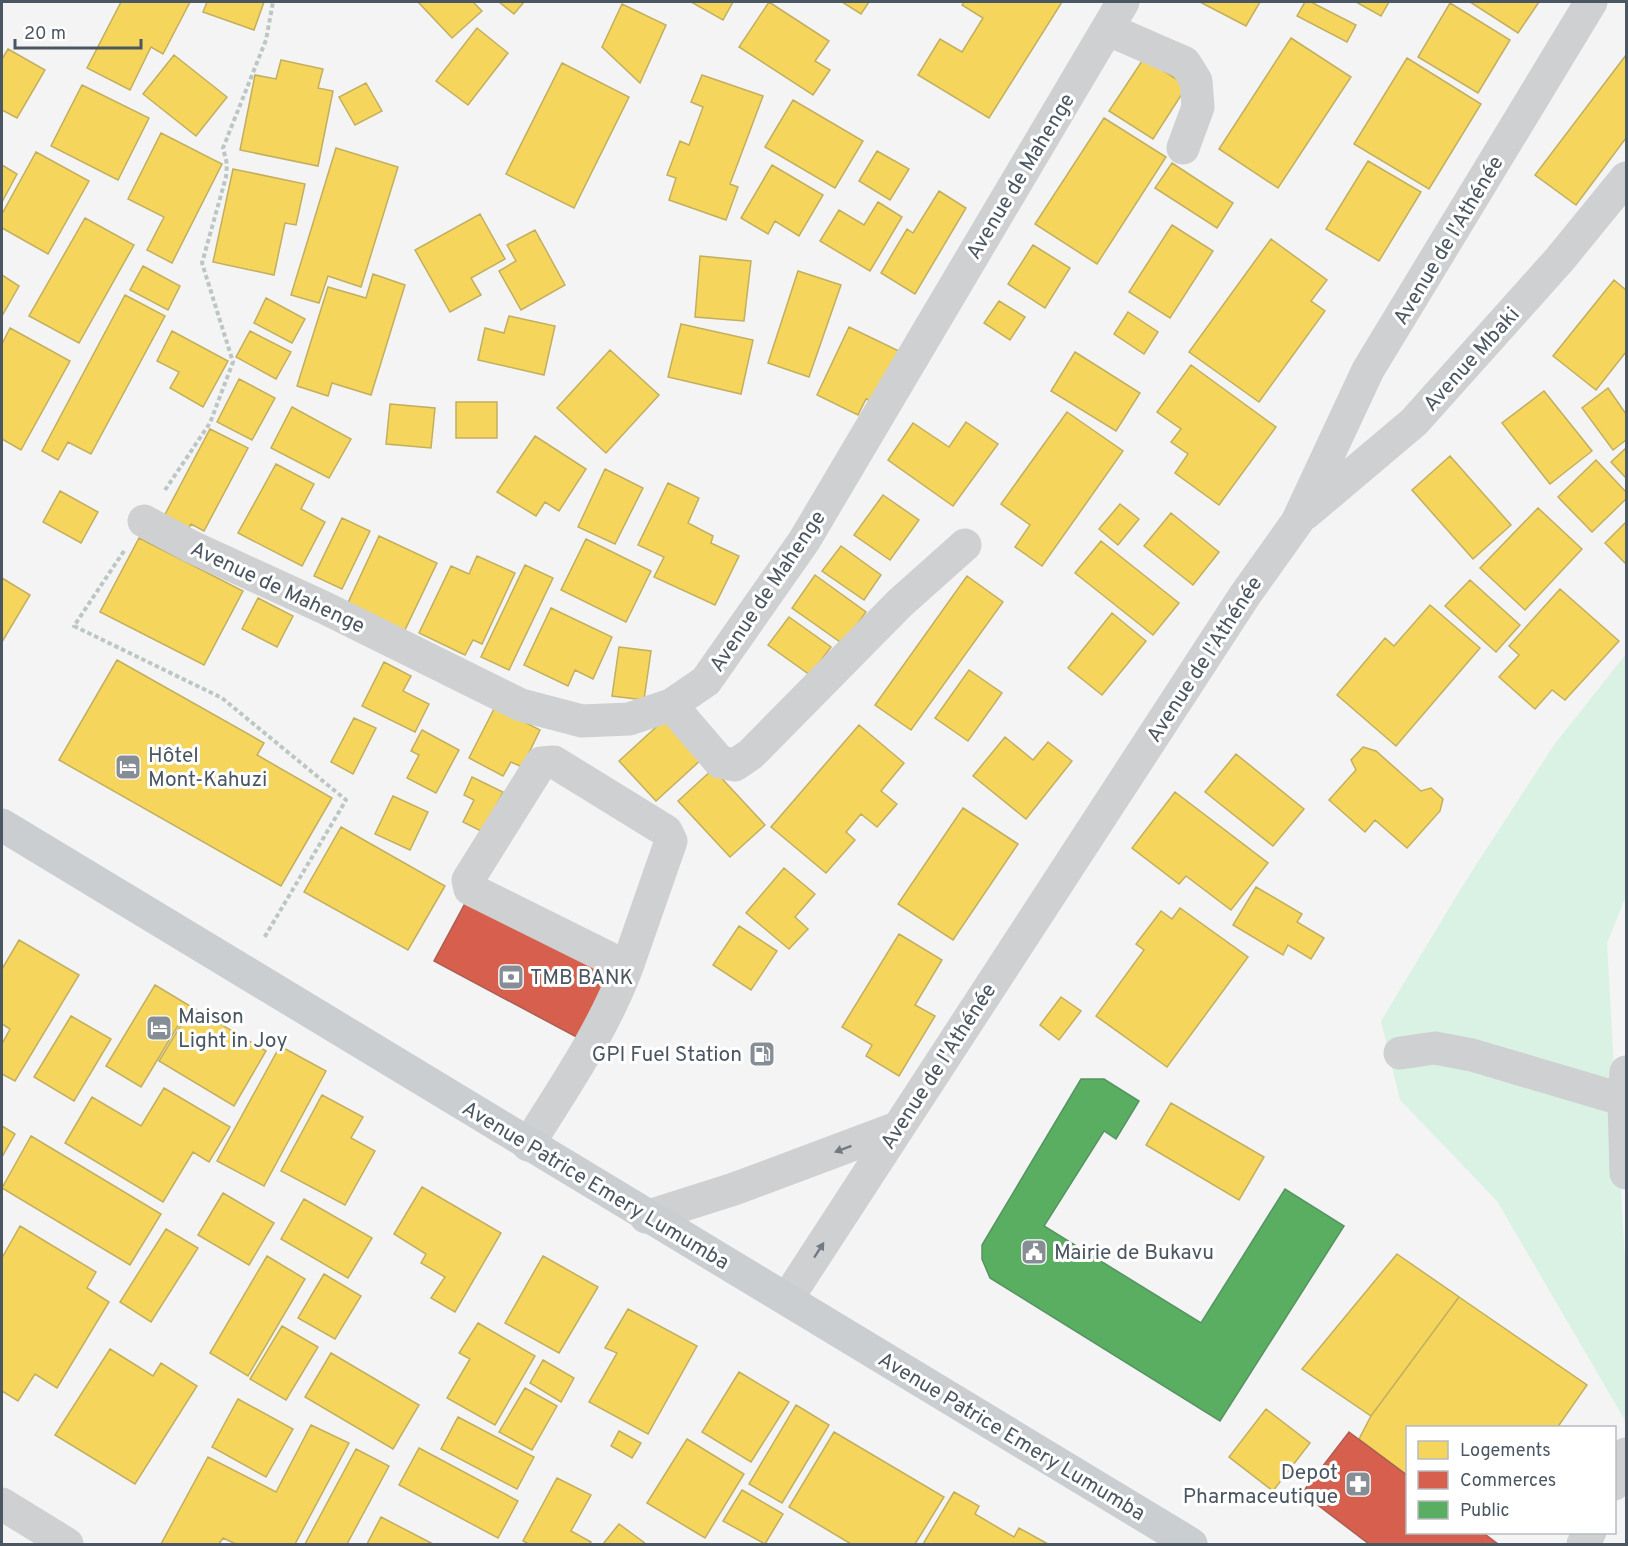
<svg xmlns="http://www.w3.org/2000/svg" width="1628" height="1546" font-family="Overpass,sans-serif">
<style>
.green{fill:#d9f2e3}
.homes{fill:#f6d55c;stroke:#c2af5e;stroke-width:1.5}
.shops{fill:#d6604d;stroke:#ac5d53;stroke-width:1.5}
.public{fill:#5aae61;stroke:#559461;stroke-width:1.5}
.lines{fill:none;stroke-linecap:round;stroke-linejoin:round}
.path{stroke:#bcc7c4;stroke-width:4;stroke-dasharray:4.5 3;stroke-linecap:butt}
.minor{stroke:#ced0d2;stroke-width:33}
.major{stroke:#caced1;stroke-width:33}
.oneway{fill:#727b83}
.labels{text-anchor:middle;stroke-width:6;stroke-linejoin:round;paint-order:stroke}
.street-label{font-size:21px;fill:#4a5661;stroke:#fff}
.poi-label{font-size:21px;fill:#4a5661;stroke:#fff;text-anchor:start}
</style>
<rect width="100%" height="100%" fill="#f4f4f4"/>
<path class="green" d="M1626,654V896L1607,943L1626,1279V1422L1497,1201L1400,1100L1381,1021L1465,882L1554,745Z"/>
<path class="homes" d="M121,2H190L163,54L151,47L130,90L87,68Z
M207,2H264L254,30L203,12Z
M418,2H473L482,11L452,38Z
M499,2H524L514,14Z
M691,2H733L723,20Z
M769,2L829,41L815,61L830,70L813,95L739,47Z
M842,2H869L861,14Z
M964,2H1062L989,118L918,75L940,39L962,52L983,18L962,5Z
M1200,2H1260L1246,26Z
M1305,2H1311L1356,25L1347,42L1297,16Z
M1356,2H1389L1381,16Z
M1470,2H1539L1518,33Z
M1450,3L1510,40L1478,93L1418,57Z
M622,4L666,25L640,83L602,47Z
M477,28L508,53L468,105L436,81Z
M1291,38L1351,77L1278,188L1219,149Z
M8,49L45,70L17,118L2,110V59Z
M174,55L227,97L196,136L143,94Z
M1626,55V138L1576,205L1535,175Z
M1144,58L1187,86L1153,139L1109,111Z
M1407,58L1481,104L1429,189L1354,144Z
M281,60L323,69L318,88L333,91L318,166L240,150L255,75L276,79Z
M562,63L629,97L574,208L506,174Z
M702,75L763,96L730,184L738,187L726,220L669,200L676,178L667,175L680,141L689,145L703,107L691,102Z
M366,83L382,111L355,125L339,97Z
M82,85L149,118L118,180L51,146Z
M793,100L863,141L835,188L765,147Z
M1104,118L1166,157L1097,264L1035,224Z
M161,133L222,164L172,263L147,250L164,217L128,199Z
M336,148L398,167L361,287L328,276L319,303L291,295Z
M877,151L909,169L890,200L859,181Z
M36,152L89,181L48,254L2,228V214Z
M1368,161L1421,192L1379,261L1326,229Z
M1172,163L1233,203L1217,228L1155,188Z
M2,165L17,174L2,202Z
M772,165L823,195L799,236L775,221L768,234L741,218Z
M233,169L305,184L296,225L285,223L274,275L213,262Z
M939,191L966,208L915,294L881,273L907,229L913,233Z
M878,202L902,217L870,271L820,241L839,210L864,225Z
M480,214L505,259L471,278L481,295L450,312L415,250Z
M85,218L134,245L79,343L29,316Z
M1172,225L1213,251L1170,318L1129,292Z
M535,230L565,285L521,310L499,271L516,261L507,245Z
M1271,239L1327,280L1311,301L1325,311L1259,402L1189,352Z
M1033,245L1070,268L1045,308L1008,284Z
M700,256L751,261L744,321L695,317Z
M143,266L180,286L168,310L130,290Z
M798,271L841,285L809,377L768,363Z
M373,274L405,285L371,395L332,383L328,396L297,386L328,287L366,298Z
M2,275L19,286L2,316Z
M1614,280L1626,290V352L1596,390L1553,356Z
M125,295L165,316L91,454L68,442L58,460L42,451Z
M266,298L305,319L292,343L254,323Z
M999,301L1025,317L1010,340L984,323Z
M1128,312L1158,332L1144,354L1114,334Z
M509,316L555,326L544,375L478,360L485,328L504,333Z
M681,324L753,340L741,394L668,377Z
M849,327L899,351L874,402L866,399L858,415L817,395Z
M10,328L70,361L21,450L2,439V344Z
M172,331L228,361L203,407L170,388L179,372L157,361Z
M250,331L291,352L276,379L236,357Z
M610,350L659,395L606,453L557,408Z
M1075,352L1140,393L1116,431L1051,391Z
M1191,365L1276,427L1219,505L1175,473L1188,454L1171,442L1181,429L1157,412Z
M239,379L275,398L252,440L217,422Z
M1608,388L1626,414V440L1613,450L1582,408Z
M1544,391L1592,451L1550,484L1502,423Z
M456,402H497V438H456Z
M390,404L435,408L431,448L386,444Z
M292,407L351,439L329,478L271,448Z
M1067,412L1123,451L1042,566L1015,547L1030,525L1001,504Z
M966,422L998,444L953,506L888,460L913,423L949,447Z
M210,429L248,448L204,531L191,524L186,532L162,520Z
M535,436L586,469L559,511L545,502L536,516L497,492Z
M1626,448V478L1611,462Z
M1450,456L1511,525L1473,559L1412,490Z
M1596,460L1626,492V499L1592,532L1558,497Z
M276,464L314,484L301,509L325,522L302,566L238,533Z
M605,469L643,488L615,544L578,527Z
M668,483L699,498L688,523L713,536L711,543L739,556L715,605L654,577L664,557L638,545Z
M60,491L98,512L81,543L43,522Z
M883,495L919,520L890,560L854,535Z
M1120,504L1139,519L1118,545L1099,529Z
M1538,508L1582,549L1525,610L1480,568Z
M1171,513L1219,552L1193,585L1144,546Z
M342,518L370,531L342,589L314,576Z
M1626,522V564L1605,543Z
M379,536L437,563L403,634L346,607Z
M139,538L243,591L204,665L100,612Z
M586,539L651,571L626,622L561,590Z
M1101,541L1179,603L1153,635L1075,573Z
M841,546L881,575L864,600L822,571Z
M477,556L515,573L482,644L473,640L465,655L419,633L451,566L469,574Z
M525,565L553,578L509,670L481,657Z
M815,575L866,612L843,644L792,608Z
M967,576L1003,602L911,730L875,705Z
M2,578L30,595L2,642Z
M1470,580L1520,625L1496,652L1445,606Z
M1560,589L1619,641L1565,700L1552,690L1535,709L1499,677L1519,655L1509,646Z
M258,598L293,616L277,647L242,629Z
M1430,605L1480,648L1396,746L1337,695L1385,638L1394,646Z
M551,608L612,637L593,679L575,670L568,686L524,665Z
M1112,613L1146,641L1102,695L1068,668Z
M789,617L831,647L810,675L768,645Z
M619,647L651,651L644,700L612,696Z
M117,660L264,743L257,755L332,798L281,886L59,760Z
M384,662L411,676L403,691L429,704L415,732L362,706Z
M969,670L1002,693L968,741L935,718Z
M495,707L540,730L522,767L511,762L503,776L469,758Z
M354,718L376,728L353,774L331,762Z
M666,718L703,758L656,801L619,761Z
M859,725L904,763L881,791L897,804L877,827L861,814L846,832L855,840L826,873L771,827Z
M422,730L459,750L436,793L407,778L419,755L411,751Z
M1005,737L1033,760L1048,742L1072,761L1026,819L973,776Z
M1363,747L1376,751L1421,791L1431,788L1443,799L1440,811L1407,848L1375,820L1365,832L1329,800L1356,770L1351,760Z
M1236,754L1304,809L1273,846L1205,792Z
M713,769L765,825L730,857L678,801Z
M472,777L503,792L483,832L463,822L474,800L464,795Z
M1175,792L1268,863L1231,910L1186,876L1179,884L1132,848Z
M393,796L428,812L410,850L375,834Z
M963,808L1018,844L953,940L898,904Z
M341,827L445,886L408,950L304,892Z
M784,868L815,894L795,917L808,929L789,949L746,913Z
M1256,887L1302,914L1297,922L1324,938L1311,959L1288,945L1283,955L1233,925Z
M1180,908L1248,957L1167,1067L1096,1016L1144,950L1136,944L1161,911L1172,919Z
M739,926L777,951L751,990L713,965Z
M899,934L942,960L915,1005L935,1016L899,1076L866,1056L872,1045L842,1027Z
M19,940L79,975L15,1081L2,1074V1044L10,1029L2,1024V969Z
M155,985L190,1006L141,1087L106,1066Z
M1061,997L1081,1011L1059,1040L1040,1025Z
M192,1007L266,1051L234,1106L159,1061Z
M71,1016L111,1039L74,1101L34,1077Z
M280,1046L326,1071L264,1186L217,1161Z
M164,1088L230,1127L209,1162L193,1152L163,1202L65,1143L92,1097L141,1126Z
M322,1095L363,1117L351,1138L375,1151L345,1205L281,1171Z
M1171,1103L1264,1157L1239,1200L1146,1145Z
M2,1126L15,1134L2,1157Z
M31,1136L161,1214L130,1265L2,1188Z
M422,1187L501,1233L455,1312L431,1298L445,1277L421,1263L426,1254L394,1234Z
M223,1193L274,1223L249,1265L198,1235Z
M304,1199L372,1238L348,1278L281,1239Z
M20,1226L96,1272L87,1288L109,1302L57,1388L35,1374L18,1401L2,1391V1258Z
M166,1229L198,1248L151,1322L120,1302Z
M1397,1254L1459,1297L1371,1416L1302,1369Z
M267,1256L305,1279L248,1376L210,1353Z
M543,1256L598,1287L559,1353L505,1323Z
M324,1274L361,1296L335,1339L298,1318Z
M1459,1297L1587,1385L1557,1428H1408V1476L1359,1439L1371,1416Z
M628,1309L697,1346L648,1434L589,1402L617,1353L605,1348Z
M478,1323L535,1356L495,1425L447,1398L470,1359L459,1353Z
M282,1326L318,1347L286,1400L250,1379Z
M110,1349L153,1376L161,1363L197,1386L135,1484L55,1435Z
M331,1353L419,1405L393,1449L305,1397Z
M543,1360L574,1378L561,1402L530,1383Z
M739,1372L789,1402L751,1462L702,1432Z
M525,1388L557,1406L532,1450L499,1432Z
M238,1399L293,1429L266,1477L212,1447Z
M796,1405L829,1425L782,1503L749,1484Z
M1266,1409L1310,1443L1273,1491L1229,1457Z
M458,1417L534,1457L517,1489L441,1449Z
M311,1425L349,1443L295,1544H236L223,1538L219,1544H161L208,1457L276,1492Z
M619,1431L641,1443L632,1458L611,1446Z
M834,1432L944,1497L915,1544H851L789,1507Z
M687,1439L744,1474L705,1538L647,1503Z
M419,1448L518,1501L498,1538L399,1485Z
M356,1449L389,1466L347,1544H305Z
M557,1478L591,1495L571,1531L591,1542L589,1544H529L523,1541Z
M742,1490L783,1514L765,1544L723,1521Z
M954,1492L979,1506L975,1514L1014,1537L1019,1528L1048,1544H923Z
M381,1517L433,1544H367Z
M619,1524L646,1544H603Z"/>
<path class="shops" d="M469,896L619,976L584,1041L434,961Z
M1349,1432L1408,1476V1532H1482L1498,1544H1369L1302,1493Z"/>
<path class="public" d="M1081,1079H1104L1139,1101L1116,1139L1104,1131L1044,1226L1201,1323L1285,1189L1344,1226L1220,1421L990,1278L982,1259V1245Z
M1081,1079H1104L1139,1101L1116,1139L1104,1131L1044,1226L1201,1323L1285,1189L1344,1226L1220,1421L990,1278L982,1259V1245Z"/>
<g class="lines">
<path class="path" d="M165,490L210,423L233,362L202,263L226,177L227,164L223,148L266,40L273,2
M124,551L74,626L222,698L346,800L264,938"/>
<path class="minor" d="M1107,29L1185,63L1196,81L1198,107L1183,148
M1305,514L1414,422L1560,259L1626,178
M144,521L192,547L325,608L521,705L582,721L629,719L671,705L706,681L804,541L1123,2
M671,705L720,762L735,765L751,754L900,603L965,545
M554,762L666,831L671,841L627,967L470,889L468,880L541,763Z
M1400,1053L1435,1048L1472,1055L1624,1100
M1626,1072L1624,1100L1626,1173
M528,1145C564,1087 603,1031 627,967
M646,1217L734,1189L897,1128
M787,1299L1245,595L1297,522L1368,370L1591,2
M1614,1484L1626,1454
M2,1504L67,1544
M1583,1544L1590,1532"/>
<path class="major" d="M2,825L1191,1544"/>
</g>
<defs><path id="oneway-solid" d="M-6-.8H1V-3.2L6.5 0L1 3.2V.8H-6Z" transform="scale(1.5)"/></defs>
<g class="oneway">
<use href="#oneway-solid" transform="translate(843 1149) rotate(159)"/>
<use href="#oneway-solid" transform="translate(819 1250) rotate(-57)"/>
</g>
<defs>
<g id="hotel-square" transform="scale(1.35)"><rect x="-9" y="-9" width="18" height="18" rx="4" fill="#868d94" stroke="#fff"/><path d="M-6-4.5h1.5V1H6V5H4.5V3h-9V5H-6ZM-4 0a1.8 1.8 0 1 1 3.6 0ZM.5 0V-2.5h3Q6-2.5 6 0Z" fill="#fff"/></g>
<g id="bank-square" transform="scale(1.35)"><rect x="-9" y="-9" width="18" height="18" rx="4" fill="#868d94" stroke="#fff"/><path d="M-6-4H6V4H-6ZM0-2.3a2.3 2.3 0 1 0 0 4.6a2.3 2.3 0 1 0 0-4.6Z" fill="#fff"/></g>
<g id="fuel-square" transform="scale(1.35)"><rect x="-9" y="-9" width="18" height="18" rx="4" fill="#868d94" stroke="#fff"/><path d="M-5.5-6h7V0h2V4h1.3V-2.5L3-4.5l.8-.8L6-3V5H2.5V1h-1V6h-7ZM-4.2-4.7v3.2H.2V-4.7Z" fill="#fff"/></g>
<g id="civic-square" transform="scale(1.35)"><rect x="-9" y="-9" width="18" height="18" rx="4" fill="#868d94" stroke="#fff"/><path d="M-.6-6.5H3V-4.5H.6V-3L4-1V1h2V6H-6V1h2V-1L-.6-3ZM-1.2 2.5V6h2.4V2.5Z" fill="#fff"/></g>
<g id="pharmacy-square" transform="scale(1.35)"><rect x="-9" y="-9" width="18" height="18" rx="4" fill="#868d94" stroke="#fff"/><path d="M-2-6h4v4h4v4h-4v4h-4v-4h-4v-4h4Z" fill="#fff"/></g>
</defs>
<g fill-rule="evenodd">
<use href="#hotel-square" x="128" y="767"/>
<use href="#bank-square" x="511" y="977"/>
<use href="#hotel-square" x="159" y="1028"/>
<use href="#fuel-square" x="762" y="1054"/>
<use href="#civic-square" x="1034" y="1252"/>
<use href="#pharmacy-square" x="1358" y="1484"/>
</g>
<g class="labels">
<g class="street-label">
<text transform="translate(1020 176) rotate(-59)" y="7">Avenue de Mahenge</text>
<text transform="translate(1448 240) rotate(-59)" y="7">Avenue de l'Athénée</text>
<text transform="translate(1471 359) rotate(-48)" y="7">Avenue Mbaki</text>
<text transform="translate(278 587) rotate(25)" y="7">Avenue de Mahenge</text>
<text transform="translate(767 591) rotate(-56)" y="7">Avenue de Mahenge</text>
<text transform="translate(1204 659) rotate(-57)" y="7">Avenue de l'Athénée</text>
<text transform="translate(938 1066) rotate(-57)" y="7">Avenue de l'Athénée</text>
<text transform="translate(596 1185) rotate(31)" y="7">Avenue Patrice Emery Lumumba</text>
<text transform="translate(1012 1436) rotate(31)" y="7">Avenue Patrice Emery Lumumba</text>
</g>
<g class="poi-label">
<text x="148" y="762">Hôtel<tspan x="148" dy="24">Mont-Kahuzi</tspan></text>
<text x="530" y="984">TMB BANK</text>
<text x="178" y="1023">Maison<tspan x="178" dy="24">Light in Joy</tspan></text>
<text x="742" y="1061" text-anchor="end">GPI Fuel Station</text>
<text x="1054" y="1259">Mairie de Bukavu</text>
<text x="1338" y="1479" text-anchor="end">Depot<tspan x="1338" dy="24">Pharmaceutique</tspan></text>
</g>
</g>
<rect width="1628" height="1546" fill="none" stroke="#4a5661" stroke-width="6"/>
<rect x="1406" y="1426" width="210" height="108" fill="#ffffff" stroke="#b7bbc0" stroke-width="1.5"/>
<rect x="1418" y="1441" width="30" height="18" fill="#f6d55c" stroke="#b7bbc0" stroke-width="1.5"/>
<text x="1460" y="1456" font-size="18" fill="#4a5661">Logements</text>
<rect x="1418" y="1471" width="30" height="18" fill="#d6604d" stroke="#b7bbc0" stroke-width="1.5"/>
<text x="1460" y="1486" font-size="18" fill="#4a5661">Commerces</text>
<rect x="1418" y="1501" width="30" height="18" fill="#5aae61" stroke="#b7bbc0" stroke-width="1.5"/>
<text x="1460" y="1516" font-size="18" fill="#4a5661">Public</text>
<path d="M15 39v9h126v-9" fill="none" stroke="#4a5661" stroke-width="3"/>
<text x="24" y="39" font-size="18" fill="#4a5661" stroke="#ffffff" stroke-width="4.5" paint-order="stroke">20 m</text>
</svg>
